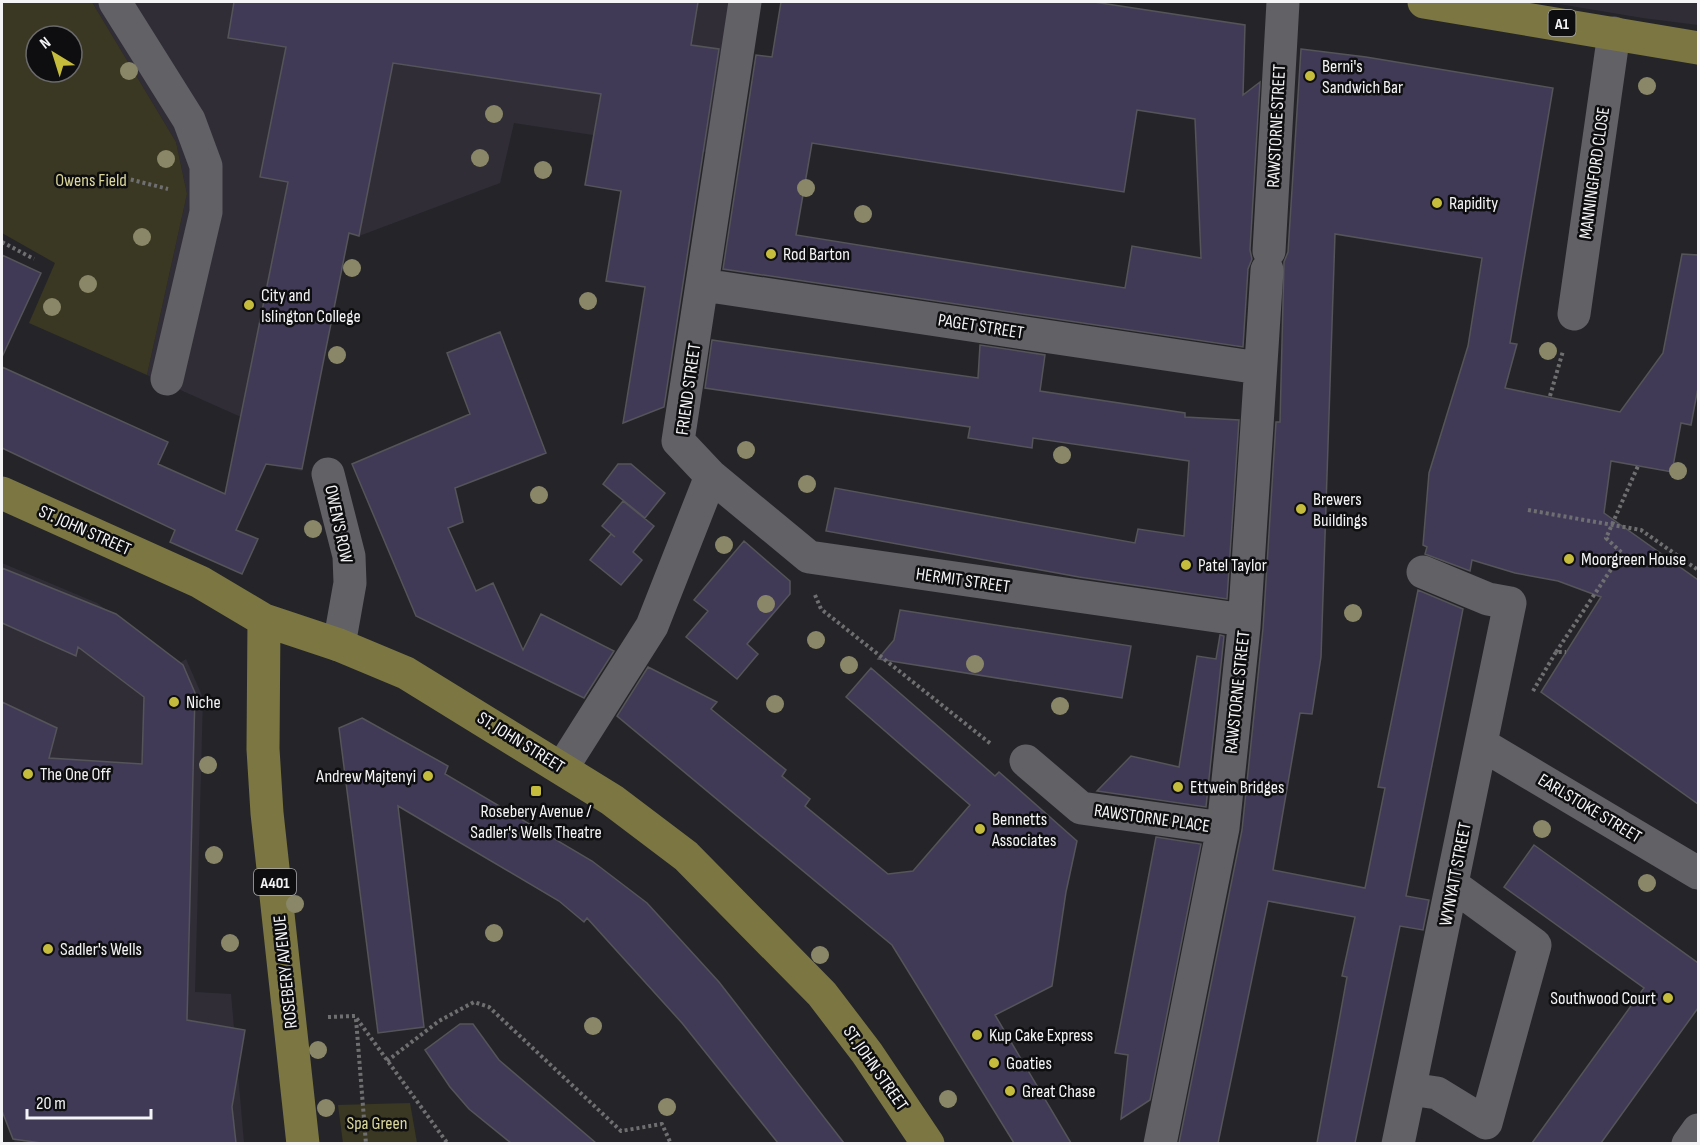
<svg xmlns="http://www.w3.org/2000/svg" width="1700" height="1145" font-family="'Sofia Sans Condensed',sans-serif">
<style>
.built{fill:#302d37}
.green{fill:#3a3822;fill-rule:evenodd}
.building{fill:#413a57;stroke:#555459;stroke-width:1.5;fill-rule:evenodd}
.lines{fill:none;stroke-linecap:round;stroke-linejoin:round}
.path{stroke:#6f6f72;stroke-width:4;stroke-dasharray:3 3;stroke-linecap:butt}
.minor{stroke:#626166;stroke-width:33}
.major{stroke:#7c7742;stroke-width:33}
.tree{fill:#8a8768}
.poi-dot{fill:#c5bc3d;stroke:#0e0e10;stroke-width:2}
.labels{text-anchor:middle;stroke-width:5;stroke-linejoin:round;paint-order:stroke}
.shield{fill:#0e0e10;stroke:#afafb2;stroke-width:1.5}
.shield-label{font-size:16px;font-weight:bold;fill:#f4f4f7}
.poi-label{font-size:18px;fill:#f4f4f7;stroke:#0e0e10;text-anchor:start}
.street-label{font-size:18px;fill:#f4f4f7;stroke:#0e0e10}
.park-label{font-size:18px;fill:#dcd89b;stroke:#0e0e10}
</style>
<rect width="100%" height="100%" fill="#252529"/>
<path class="built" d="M92,2H729L712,153L514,123L500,183L359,236L349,234L302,471L233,458L241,417L147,375L187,194L176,142Z
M1547,2H1698V25L1643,18Z
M2,563L97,603L180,663L186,659L203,698L195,992L231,994L244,1143H15L2,1111Z"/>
<path class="green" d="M2,2H92L176,142L187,194L147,375L29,323L55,263L2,233ZM36,36H72V72H36Z
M410,1103L417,1143H343L338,1105Z"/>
<path class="building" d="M234,2H698L691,45L719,49L664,407L623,423L645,287L606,281L621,191L585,185L601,94L393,63L359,236L349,233L302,469L266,464L236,530L258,539L242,574L170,542L175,530L2,448V367L168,442L158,464L225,494L288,182L260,177L286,47L228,38Z
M781,2H1094L1245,25L1243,95L1260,82L1250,250L1252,259L1248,269L1243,347L723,269L756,55L772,57ZM1137,110L1195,119L1201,258L1132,246L1125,288L796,235L812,143L1124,192Z
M1301,49L1366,57L1553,88L1510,343L1517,344L1505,388L1620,412L1663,353L1682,254L1698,255V388L1691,425L1681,423L1672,472L1611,461L1604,513L1698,580V804L1541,692L1601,597L1558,581L1515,573L1472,560L1470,571L1425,554L1427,547L1423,545L1429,473L1468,346L1482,258L1335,234L1321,657L1312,714L1300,713L1273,870L1365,888L1385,788L1378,787L1418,590L1463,609L1406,896L1429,900L1423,930L1400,926L1355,1143H1317L1347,977L1342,976L1355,917L1268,901L1218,1143H1179L1242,830L1263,628L1276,422H1280L1284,262L1288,252Z
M2,255L41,273L2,357Z
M500,332L546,453L455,488L463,522L448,528L476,591L493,583L523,650L541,614L614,651L584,698L416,616L352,464L470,414L447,353Z
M712,340L978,378L980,345L1045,355L1040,391L1185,413V417L1239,420L1227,599L1079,577L826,531L835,488L1135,543L1138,529L1184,536L1189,461L1033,438L1032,448L968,438L970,427L705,388Z
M618,464H631L665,493L645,518L603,484Z
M623,501L654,526L633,552L642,560L621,585L590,560L611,534L615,537L602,526Z
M744,541L790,581V594L747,644L758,654L737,679L686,637L708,611L694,600Z
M2,568L116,614L183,665L195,693L187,1020L245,1030L232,1107L236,1143H41L13,1139L2,1111V702L57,728L49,758L142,764L144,697L78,647L76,656L2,623Z
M900,610L1131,646L1122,698L878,659L894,640Z
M1220,635L1224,636L1206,807L1097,791L1131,756L1179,767L1197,656L1216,659Z
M648,667L717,702L711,709L786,770L782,776L810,799L805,806L888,874L913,871L970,805L846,697L871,668L995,776L999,772L1077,841L1066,892L1052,986L995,1015L1071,1143H1014L892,945L617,716Z
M362,718L448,766L445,774L592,861L647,903L719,982L844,1143H778L682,1023L587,918L584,922L559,901L398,806L424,1027L378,1033L339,728Z
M1156,837L1201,844L1150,1100L1121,1119L1128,1055L1115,1053Z
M1534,845L1698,963V1008L1601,1143H1532L1644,988L1504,887Z
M460,1024H473L499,1060L596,1143H511L469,1109L450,1087L425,1050Z"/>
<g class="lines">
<path class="path" d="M125,178L168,189
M2,242L34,259
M1550,396L1563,351
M1528,510L1641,530L1698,570
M815,595L821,609L991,744
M1556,652L1622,553L1606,538L1638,466
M1533,691L1556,652H1566
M328,1017L355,1016L448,1144
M356,1019L366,1144
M387,1061L439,1021L474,1002L489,1007L621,1131L662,1124L671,1144"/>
<path class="minor" d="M115,2L189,120L206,166V212L167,379
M1269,251L1283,2
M703,285L1259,368
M1574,314L1614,33
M328,474L349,556L350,583L339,645
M711,476L809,557L1244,620
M1481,744L1698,873
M1026,761L1081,808L1223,828
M562,768L652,626L711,476L678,441L745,2
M1410,1089L1437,1093L1486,1123L1535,945L1454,886
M1160,1144L1223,828L1244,627L1267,270
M1398,1144L1510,603L1488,599L1423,572
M1688,1144L1698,1130"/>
<path class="major" d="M1424,2L1698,48
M2,493L200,582L264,620L339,645L406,673L612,800L686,856L822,994L867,1053L928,1144
M264,620L263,749L267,813L303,1144"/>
</g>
<g class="tree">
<circle cx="129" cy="71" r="9"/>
<circle cx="1647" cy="86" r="9"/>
<circle cx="494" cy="114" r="9"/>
<circle cx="480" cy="158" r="9"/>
<circle cx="166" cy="159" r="9"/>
<circle cx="543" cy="170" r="9"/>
<circle cx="806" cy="188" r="9"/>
<circle cx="863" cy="214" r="9"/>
<circle cx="142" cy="237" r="9"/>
<circle cx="352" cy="268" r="9"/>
<circle cx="88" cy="284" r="9"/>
<circle cx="588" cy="301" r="9"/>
<circle cx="52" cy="307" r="9"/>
<circle cx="1548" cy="351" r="9"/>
<circle cx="337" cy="355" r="9"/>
<circle cx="746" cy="450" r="9"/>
<circle cx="1062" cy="455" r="9"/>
<circle cx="1678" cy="471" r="9"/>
<circle cx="807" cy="484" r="9"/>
<circle cx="539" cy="495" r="9"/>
<circle cx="313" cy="529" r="9"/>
<circle cx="724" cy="545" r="9"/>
<circle cx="766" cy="604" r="9"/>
<circle cx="1353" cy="613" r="9"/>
<circle cx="816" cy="640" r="9"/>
<circle cx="975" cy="664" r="9"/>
<circle cx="849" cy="665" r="9"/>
<circle cx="775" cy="704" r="9"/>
<circle cx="1060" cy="706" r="9"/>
<circle cx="208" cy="765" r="9"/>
<circle cx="1542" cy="829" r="9"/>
<circle cx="214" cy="855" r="9"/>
<circle cx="1647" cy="883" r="9"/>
<circle cx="295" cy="904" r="9"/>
<circle cx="494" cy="933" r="9"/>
<circle cx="230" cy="943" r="9"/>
<circle cx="820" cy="955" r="9"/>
<circle cx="593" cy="1026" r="9"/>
<circle cx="318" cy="1050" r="9"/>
<circle cx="948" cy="1099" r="9"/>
<circle cx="667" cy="1107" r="9"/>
<circle cx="326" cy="1108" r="9"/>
</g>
<g class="poi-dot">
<circle cx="1310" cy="76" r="6"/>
<circle cx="1437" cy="203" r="6"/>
<circle cx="771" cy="254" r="6"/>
<circle cx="249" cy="305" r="6"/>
<circle cx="1301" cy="509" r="6"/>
<circle cx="1569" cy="559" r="6"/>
<circle cx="1186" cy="565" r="6"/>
<circle cx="174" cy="702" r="6"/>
<circle cx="28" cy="774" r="6"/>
<circle cx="428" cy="776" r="6"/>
<circle cx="1178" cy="787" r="6"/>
<rect x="530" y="785" width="12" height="12" rx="3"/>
<circle cx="980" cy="829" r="6"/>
<circle cx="48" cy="949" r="6"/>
<circle cx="1668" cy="998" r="6"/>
<circle cx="977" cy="1035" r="6"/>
<circle cx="994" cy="1063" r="6"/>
<circle cx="1010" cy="1091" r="6"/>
</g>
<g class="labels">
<g class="shield">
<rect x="1548.5" y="10" width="27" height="26" rx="4.5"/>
<rect x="254" y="869" width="42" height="26" rx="4.5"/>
</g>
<g class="shield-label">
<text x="1562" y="29">A1</text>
<text x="275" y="888">A401</text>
</g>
<g class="poi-label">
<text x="1322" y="72">Berni's<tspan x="1322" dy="21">Sandwich Bar</tspan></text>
<text x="1449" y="209">Rapidity</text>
<text x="783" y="260">Rod Barton</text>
<text x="261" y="301">City and<tspan x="261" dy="21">Islington College</tspan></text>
<text x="1313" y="505">Brewers<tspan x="1313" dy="21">Buildings</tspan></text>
<text x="1581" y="565">Moorgreen House</text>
<text x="1198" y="571">Patel Taylor</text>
<text x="186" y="708">Niche</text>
<text x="40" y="780">The One Off</text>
<text x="416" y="782" text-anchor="end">Andrew Majtenyi</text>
<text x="1190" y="793">Ettwein Bridges</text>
<text x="536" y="817" text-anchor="middle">Rosebery Avenue /<tspan x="536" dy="21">Sadler's Wells Theatre</tspan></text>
<text x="992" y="825">Bennetts<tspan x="992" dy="21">Associates</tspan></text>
<text x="60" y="955">Sadler's Wells</text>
<text x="1656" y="1004" text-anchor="end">Southwood Court</text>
<text x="989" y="1041">Kup Cake Express</text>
<text x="1006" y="1069">Goaties</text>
<text x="1022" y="1097">Great Chase</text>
</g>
<g class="street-label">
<text transform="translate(1276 126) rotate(-87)" y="6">RAWSTORNE STREET</text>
<text transform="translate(1594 173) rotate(-82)" y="6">MANNINGFORD CLOSE</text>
<text transform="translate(981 326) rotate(9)" y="6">PAGET STREET</text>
<text transform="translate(688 389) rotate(-82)" y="6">FRIEND STREET</text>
<text transform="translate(339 524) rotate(78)" y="6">OWEN'S ROW</text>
<text transform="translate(85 530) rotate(24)" y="6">ST. JOHN STREET</text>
<text transform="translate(963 580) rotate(8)" y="6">HERMIT STREET</text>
<text transform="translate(1237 692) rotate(-84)" y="6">RAWSTORNE STREET</text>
<text transform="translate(521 742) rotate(32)" y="6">ST. JOHN STREET</text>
<text transform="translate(1590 808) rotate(31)" y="6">EARLSTOKE STREET</text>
<text transform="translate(1152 818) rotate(8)" y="6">RAWSTORNE PLACE</text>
<text transform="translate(1455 874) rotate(-79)" y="6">WYNYATT STREET</text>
<text transform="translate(285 972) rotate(-96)" y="6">ROSEBERY AVENUE</text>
<text transform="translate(876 1068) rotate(55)" y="6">ST. JOHN STREET</text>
</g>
<g class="park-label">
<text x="91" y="186">Owens Field</text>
<text x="377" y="1129">Spa Green</text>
</g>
</g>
<rect width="1700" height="1145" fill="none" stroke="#f4f4f7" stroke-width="6"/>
<g transform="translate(54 54) rotate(322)"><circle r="28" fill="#0e0e10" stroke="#6a6a6c" stroke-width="1.5"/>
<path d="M0-4.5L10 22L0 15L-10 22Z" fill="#c5bc3d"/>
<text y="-9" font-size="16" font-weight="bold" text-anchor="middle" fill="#f4f4f7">N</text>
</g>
<path d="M27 1109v9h124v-9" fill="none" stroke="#f4f4f7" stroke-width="3"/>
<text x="36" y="1109" font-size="18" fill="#f4f4f7" stroke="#0e0e10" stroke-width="4.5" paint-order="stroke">20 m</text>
</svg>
